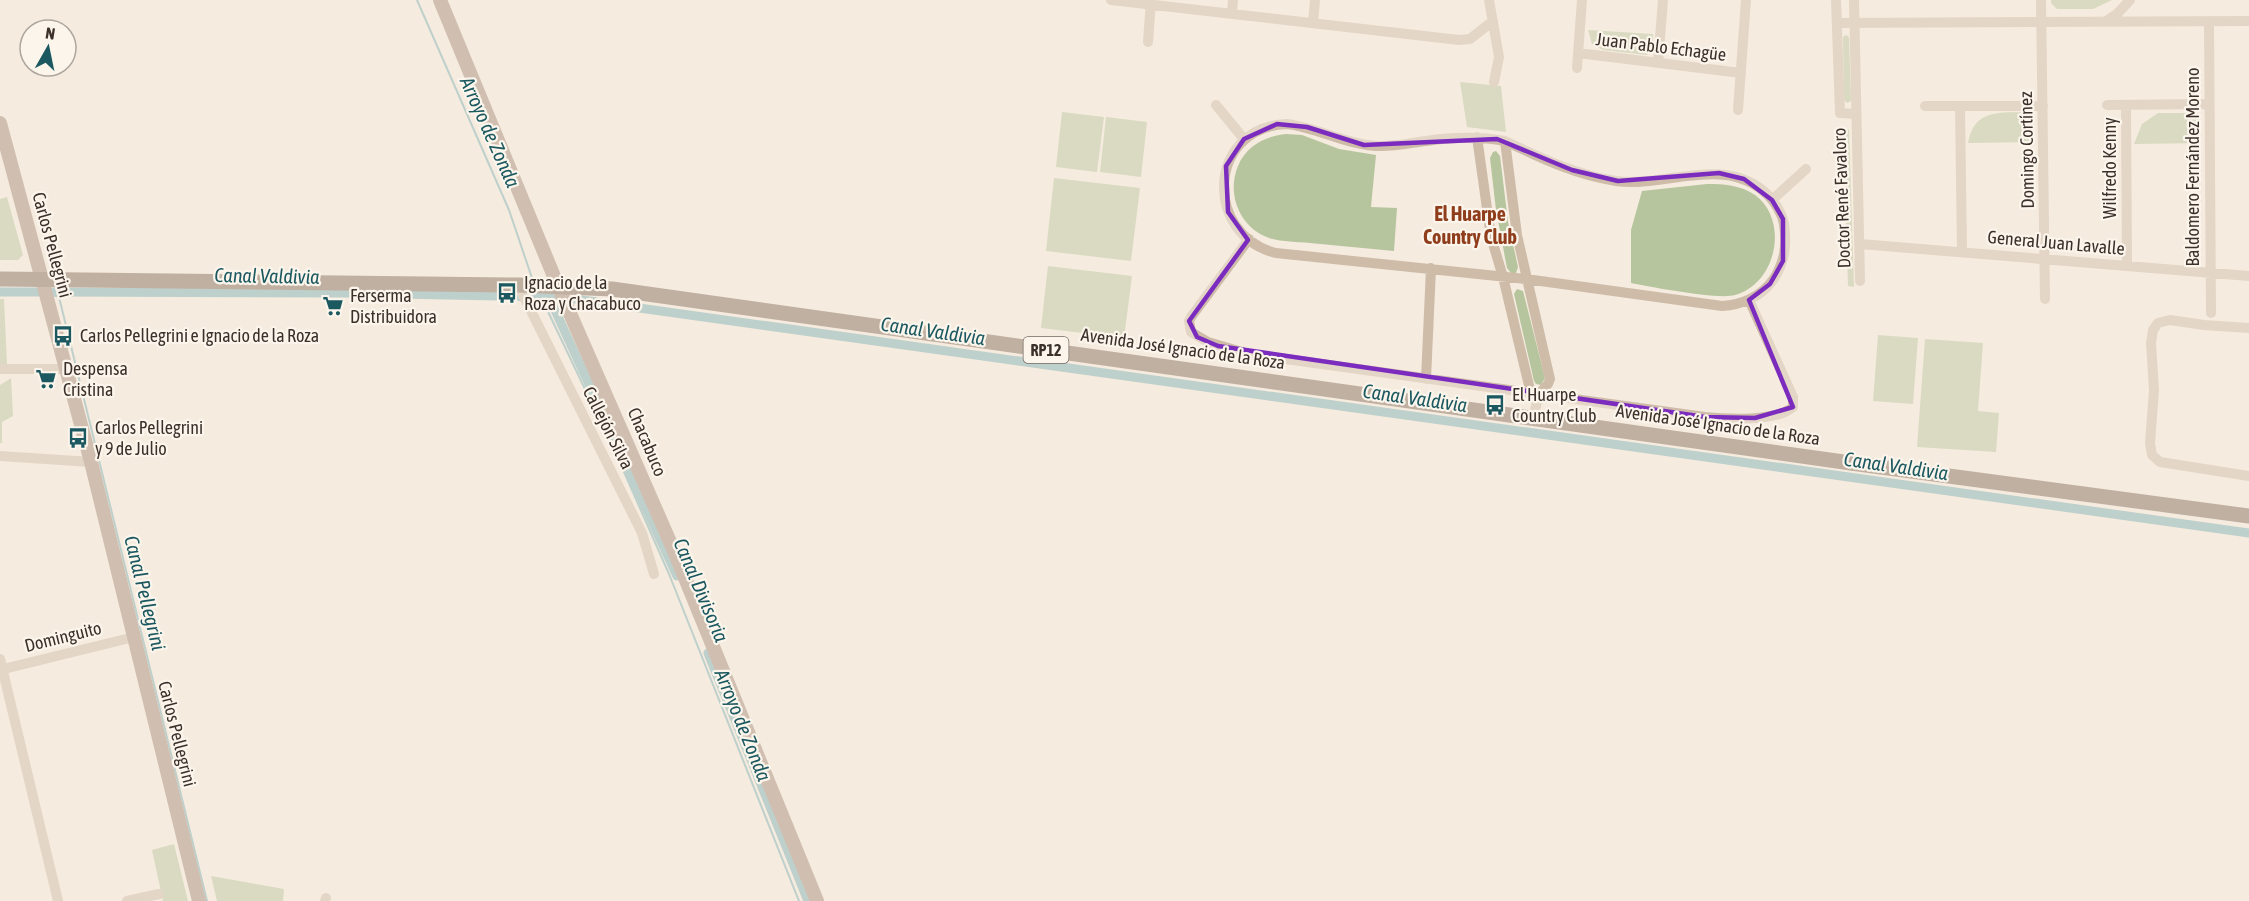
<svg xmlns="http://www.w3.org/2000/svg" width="2249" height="901" font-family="'Asap Condensed',sans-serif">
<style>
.green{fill:#b6c59d}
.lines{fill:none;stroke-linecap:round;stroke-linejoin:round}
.stream{stroke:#7bafb4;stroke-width:2}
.canal{stroke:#7bafb4;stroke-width:9}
.street{stroke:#cebca9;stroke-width:10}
.secondary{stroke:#a28b7a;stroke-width:14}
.primary{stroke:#7e685a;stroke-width:15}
.marked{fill:none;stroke:#7b2cbf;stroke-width:4.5;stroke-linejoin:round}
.labels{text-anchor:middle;stroke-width:4.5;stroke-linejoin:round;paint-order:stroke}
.shield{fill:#fbf5ec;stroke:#756b64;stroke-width:1.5}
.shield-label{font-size:16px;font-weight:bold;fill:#3b302a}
.street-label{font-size:18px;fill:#3b302a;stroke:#fbf5ec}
.poi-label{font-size:18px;fill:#3b302a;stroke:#fbf5ec;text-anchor:start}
.water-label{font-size:20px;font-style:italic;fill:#1b5860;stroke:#fbf5ec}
.neighbourhood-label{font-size:20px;font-weight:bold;fill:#903d1c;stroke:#fbf5ec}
</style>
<rect width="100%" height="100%" fill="#f5ebdf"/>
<path class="green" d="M2051,0H2112L2093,9H2057L2051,3Z
M1588,30L1653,34V49L1647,55L1603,50L1592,44Z
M1846,35L1849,37L1851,101L1847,103L1844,100L1843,37Z
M1460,82L1501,86L1506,132L1467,127Z
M1062,112L1104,117L1097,172L1056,167Z
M2028,112L2033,119L2034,142L1968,143C1974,108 2001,113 2028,112Z
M2158,113H2194L2200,119V143L2134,144L2142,124Z
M1106,117L1147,122L1141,177L1100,172Z
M1843,127L1849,130L1854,287L1848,286Z
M1286,134L1302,135L1339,149L1376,155L1371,207L1397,208L1394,251C1366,248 1338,246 1310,243C1297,242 1282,242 1269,238C1240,228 1226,194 1238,166C1246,146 1265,136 1286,134Z
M1496,151L1500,156L1508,222L1518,267L1516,273H1511L1507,268L1496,210L1490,158L1493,152Z
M1054,178L1140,188L1131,261L1046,251Z
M1707,184C1723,184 1741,185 1755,195C1790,221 1776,284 1735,295C1718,300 1652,287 1631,283V230L1642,191Z
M7,197L23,255L18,260H0V199Z
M1048,266L1132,276L1124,338L1041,328Z
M1517,289L1523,291L1545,378L1541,385L1536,384L1534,381L1514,294Z
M0,299H4L7,364H0Z
M1878,335L1918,338L1913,404L1873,401Z
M1925,339L1983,343L1978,411L1999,413L1996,452L1917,447Z
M11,378L13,416L2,422V443H0V385Z
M174,844L188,901H163L152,850Z
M211,876L284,889L283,901H217Z"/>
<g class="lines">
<path class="stream" d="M417,0L509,210L532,278
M0,295H39
M53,295L59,297L207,901
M541,297L617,456L669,574L799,901"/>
<path class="canal" d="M0,292H38
M53,292L345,293L554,297
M549,297L677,576
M575,299L2249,533
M708,653L808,901"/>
<path class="street" d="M1111,0L1459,40L1470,39L1493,21
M1489,0L1499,57L1494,82
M1836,0L1840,113L1856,114
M1854,0L1860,281
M2041,0L2045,299
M1232,14L1233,0
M2209,21L2211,313
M2105,22L2117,14L2130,0
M1313,23L1315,0
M1837,23L2249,21
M1148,42L1151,0
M1578,53L1741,73
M1658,63L1663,0
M1577,68L1582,0
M1216,105L1244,139
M2107,105L2209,104
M2126,105L2127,266
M1925,106H2043
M1960,106L1962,252
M1738,110L1746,0
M1287,124C1318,128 1345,144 1376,146C1393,147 1410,143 1426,141C1453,137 1478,136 1505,141C1541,158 1576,175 1616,181C1667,188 1727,153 1769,196C1776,204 1782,214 1784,224C1787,245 1785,262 1773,280C1761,297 1741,305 1722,306L1526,279L1276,253C1203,235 1207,127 1287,124Z
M1477,137L1491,237L1503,277L1532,398
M1505,141L1517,235L1550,379L1548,384L1539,394L1533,418
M1772,200L1806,169
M1249,239L1191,317L1189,321L1191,332L1208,342L1249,354L1705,417C1727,419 1776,422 1793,407V397L1749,300
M1860,244L2249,276
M518,285L642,533L654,574
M2249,328L2204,325L2170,320L2158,323L2153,330L2151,343L2154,390L2150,443L2152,455L2160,462L2249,476
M0,369H66
M1426,379L1431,268
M0,456L91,462
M0,659L58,901
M0,670L134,637
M127,901L159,894
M325,901L326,898"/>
<path class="secondary" d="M440,0L558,286L674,551L817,901
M0,123L91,462L199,901"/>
<path class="primary" d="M0,279L518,285L612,289L1851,463L2249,516"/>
</g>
<path d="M0 0H2249V901H0ZM1277,124L1307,127L1364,145L1497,139L1572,170L1618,181L1719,173L1744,179L1772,200L1783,219V261L1770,284L1749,300L1793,407L1755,418L1705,417L1218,346L1197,337L1189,321L1248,240L1228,212L1226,166L1244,139Z" fill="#f5ebdf" fill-opacity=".55" fill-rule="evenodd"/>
<path class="marked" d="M1277,124L1307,127L1364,145L1497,139L1572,170L1618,181L1719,173L1744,179L1772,200L1783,219V261L1770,284L1749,300L1793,407L1755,418L1705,417L1218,346L1197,337L1189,321L1248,240L1228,212L1226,166L1244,139Z"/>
<defs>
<g id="bus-bare" transform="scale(1.62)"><path d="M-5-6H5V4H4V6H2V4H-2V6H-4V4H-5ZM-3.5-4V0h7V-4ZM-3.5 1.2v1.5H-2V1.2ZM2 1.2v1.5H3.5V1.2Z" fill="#1b5860" stroke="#fbf5ec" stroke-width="2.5" paint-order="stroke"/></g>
<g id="supermarket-bare" transform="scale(1.62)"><path d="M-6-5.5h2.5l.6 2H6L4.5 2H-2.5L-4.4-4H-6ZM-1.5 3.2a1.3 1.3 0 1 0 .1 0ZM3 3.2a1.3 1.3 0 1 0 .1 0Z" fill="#1b5860" stroke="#fbf5ec" stroke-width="2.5" paint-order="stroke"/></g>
</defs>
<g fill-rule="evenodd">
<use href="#bus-bare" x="507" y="293"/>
<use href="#supermarket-bare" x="333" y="306"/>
<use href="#bus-bare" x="63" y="336"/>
<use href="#supermarket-bare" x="46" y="379"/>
<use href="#bus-bare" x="1495" y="405"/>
<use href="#bus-bare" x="78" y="438"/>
</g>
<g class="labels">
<rect class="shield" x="1023.5" y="337" width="45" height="26" rx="4.5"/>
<g class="shield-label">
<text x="1046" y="356">RP12</text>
</g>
<g class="street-label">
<text transform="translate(1661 47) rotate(7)" y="6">Juan Pablo Echagüe</text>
<text transform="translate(2027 150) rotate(-91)" y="6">Domingo Cortínez</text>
<text transform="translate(2193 167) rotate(-90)" y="6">Baldomero Fernández Moreno</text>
<text transform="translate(2110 168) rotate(-90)" y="6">Wilfredo Kenny</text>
<text transform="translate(1842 198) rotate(-92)" y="6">Doctor René Favaloro</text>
<text transform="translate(2056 243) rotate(5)" y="6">General Juan Lavalle</text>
<text transform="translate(52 245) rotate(75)" y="6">Carlos Pellegrini</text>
<text transform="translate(1183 349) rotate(8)" y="6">Avenida José Ignacio de la Roza</text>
<text transform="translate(1718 425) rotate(8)" y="6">Avenida José Ignacio de la Roza</text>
<text transform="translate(608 428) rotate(63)" y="6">Callejón Silva</text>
<text transform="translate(647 442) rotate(67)" y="6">Chacabuco</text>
<text transform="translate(63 637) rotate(-14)" y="6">Dominguito</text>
<text transform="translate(177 734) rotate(76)" y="6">Carlos Pellegrini</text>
</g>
<g class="poi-label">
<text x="524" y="289">Ignacio de la<tspan x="524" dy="21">Roza y Chacabuco</tspan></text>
<text x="350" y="302">Ferserma<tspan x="350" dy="21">Distribuidora</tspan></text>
<text x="80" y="342">Carlos Pellegrini e Ignacio de la Roza</text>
<text x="63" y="375">Despensa<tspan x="63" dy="21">Cristina</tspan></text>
<text x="1512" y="401">El Huarpe<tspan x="1512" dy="21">Country Club</tspan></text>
<text x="95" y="434">Carlos Pellegrini<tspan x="95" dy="21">y 9 de Julio</tspan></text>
</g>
<g class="water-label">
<text transform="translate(490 132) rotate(66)" y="7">Arroyo de Zonda</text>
<text transform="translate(267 276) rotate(1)" y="7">Canal Valdivia</text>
<text transform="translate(933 331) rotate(8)" y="7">Canal Valdivia</text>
<text transform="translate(1415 398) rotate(8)" y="7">Canal Valdivia</text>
<text transform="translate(1896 466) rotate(8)" y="7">Canal Valdivia</text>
<text transform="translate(701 590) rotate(67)" y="7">Canal Divisoria</text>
<text transform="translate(145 593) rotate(76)" y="7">Canal Pellegrini</text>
<text transform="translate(743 725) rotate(68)" y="7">Arroyo de Zonda</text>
</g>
<g class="neighbourhood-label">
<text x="1470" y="221">El Huarpe<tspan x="1470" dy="23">Country Club</tspan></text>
</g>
</g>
<g transform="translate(48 48) rotate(9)"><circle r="28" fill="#fbf5ec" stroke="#aea69e" stroke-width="1.5"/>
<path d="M0-4.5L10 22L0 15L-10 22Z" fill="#1b5860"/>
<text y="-9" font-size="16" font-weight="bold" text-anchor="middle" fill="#3b302a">N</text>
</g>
</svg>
